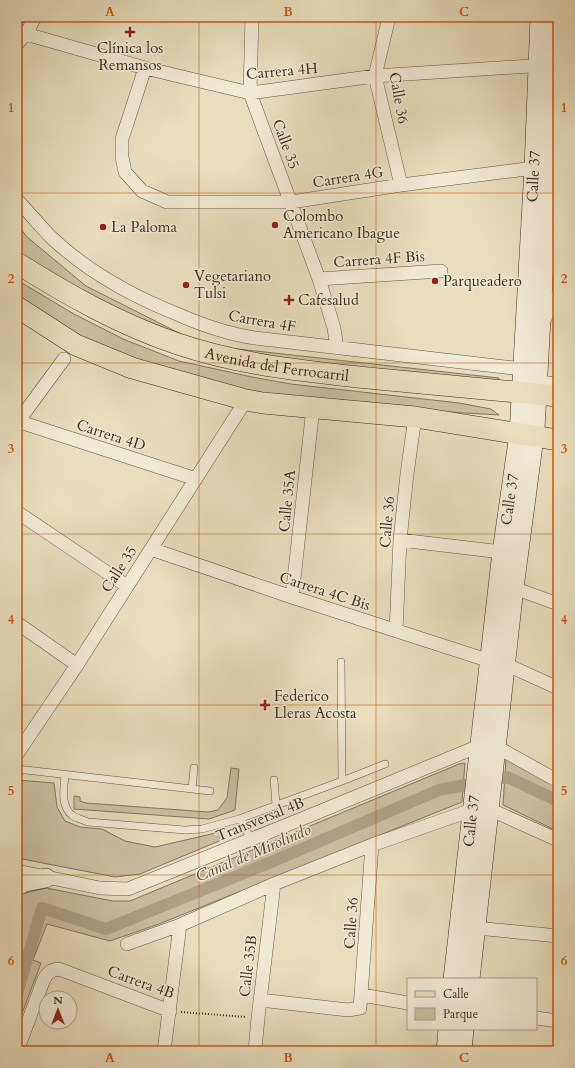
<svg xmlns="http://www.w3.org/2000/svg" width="575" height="1068" font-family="Cardo,serif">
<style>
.green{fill:#cbbfa1;stroke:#847660}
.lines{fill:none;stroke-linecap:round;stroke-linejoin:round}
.canal{stroke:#aea186;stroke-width:12}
.lane-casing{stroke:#675946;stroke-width:8}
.street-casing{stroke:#675946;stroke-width:14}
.secondary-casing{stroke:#3c2d1e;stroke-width:20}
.primary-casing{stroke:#3c2d1e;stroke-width:22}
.path{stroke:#3c2d1e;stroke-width:2;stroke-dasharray:1 2;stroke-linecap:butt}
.lane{stroke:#f0e9d3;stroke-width:7}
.street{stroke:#f0e9d3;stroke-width:13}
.secondary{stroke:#f0e9d3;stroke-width:19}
.primary{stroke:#e8ddbc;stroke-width:21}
.grid{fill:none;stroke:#ce520f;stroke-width:1;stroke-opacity:0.55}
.poi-dot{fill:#8f2418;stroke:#f0e9d3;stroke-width:1.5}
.labels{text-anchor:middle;stroke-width:3;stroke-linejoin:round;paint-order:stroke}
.poi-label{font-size:15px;fill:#3c2d1e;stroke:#f0e9d3;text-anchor:start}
.street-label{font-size:15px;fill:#3c2d1e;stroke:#f0e9d3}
.water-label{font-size:16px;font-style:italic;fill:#584a38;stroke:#f0e9d3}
.neatline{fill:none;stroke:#ce520f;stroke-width:1.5}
.grid-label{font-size:13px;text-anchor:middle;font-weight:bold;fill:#ce520f}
</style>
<rect width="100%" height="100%" fill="#e8ddbc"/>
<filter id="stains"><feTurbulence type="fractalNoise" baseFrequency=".005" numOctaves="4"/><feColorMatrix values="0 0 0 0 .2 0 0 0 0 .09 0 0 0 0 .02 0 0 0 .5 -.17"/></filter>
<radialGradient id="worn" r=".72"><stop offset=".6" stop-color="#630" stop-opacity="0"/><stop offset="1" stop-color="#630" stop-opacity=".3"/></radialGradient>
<path class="green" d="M17,224L27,237L86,286L189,338L229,348L499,378L497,385L300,364L228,353L193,345L155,331L98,307L17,255Z
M17,280L74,314L123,339L179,361L252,377L291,384L459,403L491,409L499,415L334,405L247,394L91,345L17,300Z
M506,759L558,788V825L555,830L503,805Z
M465,763L462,802L159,924L110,941L47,924L33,960L41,963L17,1027V895L46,888L113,901H130L459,764Z
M231,768L239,769L235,810L209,819L74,809V796L80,797V801L86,803L208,812L218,810L227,798Z
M17,780L54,783L57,807L65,821L80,827L102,829L125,841L155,847L220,832L224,839L140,874L115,877L17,858Z"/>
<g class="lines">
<path class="canal" d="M17,994L42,908L106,929L269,863L439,790L507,777L558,801"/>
<g class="lane-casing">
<path id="lane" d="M341,662L342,781
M17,769L210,791
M65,774C64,787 60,807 73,816C77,818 83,820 88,822L185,830L202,829L239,819L242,821L251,840
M274,780L276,805
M192,789L194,768
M239,819L342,781L385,764"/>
</g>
<g class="street-casing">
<path id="street" d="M252,17L250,93L319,279L334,328L337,348
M389,17L375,76L401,185
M17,31L26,34L145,68L250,93L375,76L545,65
M17,44L26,34L35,17
M145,68L122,139V157L125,172L142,191L167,202H291L401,185L534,168
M17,200C30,213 41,228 54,240C90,273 132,296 177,314C202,325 228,334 255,338L522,369L538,382L558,384
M319,279L441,271
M543,322L558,294
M17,421L196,479
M17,423L64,359
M17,512L127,586
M400,540L502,552
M151,549L292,597L490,661
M514,588L558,604
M292,597L313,408
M17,623L77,665
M396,631L400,540L407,474L415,417
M505,664L558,688
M17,754L77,665L246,400
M17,871L100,888L128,889L304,818L479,746H495L558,781
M476,928L558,936
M127,944L180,925L274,884L372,845L472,810L489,809L558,840
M362,995L408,1003
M260,1000L348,1010L360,1008L372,845
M536,1018L558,1021
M17,1051L44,979C48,972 51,970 59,969L170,1011
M164,1051L180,925
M255,1051L258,1018L274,884"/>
</g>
<g class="secondary-casing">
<g id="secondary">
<path d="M17,886L25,882L46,878"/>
<path id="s1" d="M453,979L502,552L519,434L534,168L540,17"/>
<path d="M470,979L514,588L535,430L549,168L556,17"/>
<path d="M446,1051L448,1029"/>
<path d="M462,1051L464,1029"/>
</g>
</g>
<g class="primary-casing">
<g id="primary">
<path id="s2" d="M17,263C68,295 121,325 178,344C240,365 304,371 368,378C432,384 495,390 558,396"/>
<path d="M17,307L76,345L132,368L246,400L263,403L415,417L558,440"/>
</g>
</g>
<path class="path" d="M181,1012L246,1017"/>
<use href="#lane" class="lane"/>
<use href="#street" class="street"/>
<use href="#secondary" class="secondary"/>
<use href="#primary" class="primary"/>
</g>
<path class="grid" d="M199,17V1051M376,17V1051M17,193H558M17,363H558M17,534H558M17,705H558M17,875H558"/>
<g class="poi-dot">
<path d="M128 26h4v4h4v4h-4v4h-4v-4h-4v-4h4z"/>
<circle cx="275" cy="225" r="4"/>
<circle cx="103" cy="227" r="4"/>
<circle cx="435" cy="281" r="4"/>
<circle cx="186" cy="285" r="4"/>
<path d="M287 294h4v4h4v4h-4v4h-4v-4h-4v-4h4z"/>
<path d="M263 699h4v4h4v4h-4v4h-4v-4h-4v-4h4z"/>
</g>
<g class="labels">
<g class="poi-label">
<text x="130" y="53" text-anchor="middle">Clínica los<tspan x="130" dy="17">Remansos</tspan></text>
<text x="283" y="221">Colombo<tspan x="283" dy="17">Americano Ibague</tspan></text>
<text x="111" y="232">La Paloma</text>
<text x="194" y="281">Vegetariano<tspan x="194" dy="17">Tulsi</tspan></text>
<text x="443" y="286">Parqueadero</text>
<text x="298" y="305">Cafesalud</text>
<text x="274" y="701">Federico<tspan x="274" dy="17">Lleras Acosta</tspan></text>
</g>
<g class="street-label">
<text transform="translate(282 71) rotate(-5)" y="5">Carrera 4H</text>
<text transform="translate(399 98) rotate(80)" y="5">Calle 36</text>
<text transform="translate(286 144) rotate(70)" y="5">Calle 35</text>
<text dy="5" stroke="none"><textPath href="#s1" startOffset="807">Calle 37</textPath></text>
<text transform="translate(348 177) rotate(-9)" y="5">Carrera 4G</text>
<text transform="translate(379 259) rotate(-4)" y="5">Carrera 4F Bis</text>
<text transform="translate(262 321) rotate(10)" y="5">Carrera 4F</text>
<text dy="5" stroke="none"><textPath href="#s2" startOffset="282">Avenida del Ferrocarril</textPath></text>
<text transform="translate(111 435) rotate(18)" y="5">Carrera 4D</text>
<text dy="5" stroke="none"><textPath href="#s1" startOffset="483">Calle 37</textPath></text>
<text transform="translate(287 501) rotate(-84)" y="5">Calle 35A</text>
<text transform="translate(387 522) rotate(-85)" y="5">Calle 36</text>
<text transform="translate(119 569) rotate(-57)" y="5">Calle 35</text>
<text transform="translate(325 591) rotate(18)" y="5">Carrera 4C Bis</text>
<text transform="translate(260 819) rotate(-22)" y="5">Transversal 4B</text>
<text dy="5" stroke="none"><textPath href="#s1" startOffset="159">Calle 37</textPath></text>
<text transform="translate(351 923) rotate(-86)" y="5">Calle 36</text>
<text transform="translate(248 966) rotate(-83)" y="5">Calle 35B</text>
<text transform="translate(141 982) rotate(20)" y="5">Carrera 4B</text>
</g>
<g class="water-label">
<text transform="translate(253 852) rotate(-23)" y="6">Canal de Mirolindo</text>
</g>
</g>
<rect width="575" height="1068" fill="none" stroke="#e8ddbc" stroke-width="44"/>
<rect x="407" y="978" width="130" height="52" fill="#f0e9d3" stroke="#a89e8b"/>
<rect x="415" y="991" width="20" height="6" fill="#e8ddbc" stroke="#a89e8b"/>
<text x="443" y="998" font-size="12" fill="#3c2d1e">Calle</text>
<rect x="415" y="1008" width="20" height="12" fill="#cbbfa1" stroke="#a89e8b"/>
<text x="443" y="1018" font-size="12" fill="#3c2d1e">Parque</text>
<g transform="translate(58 1010)"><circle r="19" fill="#f0e9d3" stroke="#a89e8b"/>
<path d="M0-3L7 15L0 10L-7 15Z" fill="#8f2418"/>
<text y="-6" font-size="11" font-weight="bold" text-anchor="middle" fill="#3c2d1e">N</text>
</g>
<rect x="22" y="22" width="531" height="1024" class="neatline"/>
<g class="grid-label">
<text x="110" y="16">A</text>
<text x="288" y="16">B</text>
<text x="464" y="16">C</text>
<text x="11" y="112">1</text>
<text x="564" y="112">1</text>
<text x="11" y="283">2</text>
<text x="564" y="283">2</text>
<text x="11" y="453">3</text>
<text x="564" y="453">3</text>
<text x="11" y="624">4</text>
<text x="564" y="624">4</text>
<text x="11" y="795">5</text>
<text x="564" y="795">5</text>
<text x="11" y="965">6</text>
<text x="564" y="965">6</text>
<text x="110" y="1062">A</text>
<text x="288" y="1062">B</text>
<text x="464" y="1062">C</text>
</g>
<rect width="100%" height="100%" filter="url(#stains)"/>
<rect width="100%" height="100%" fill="url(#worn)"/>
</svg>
